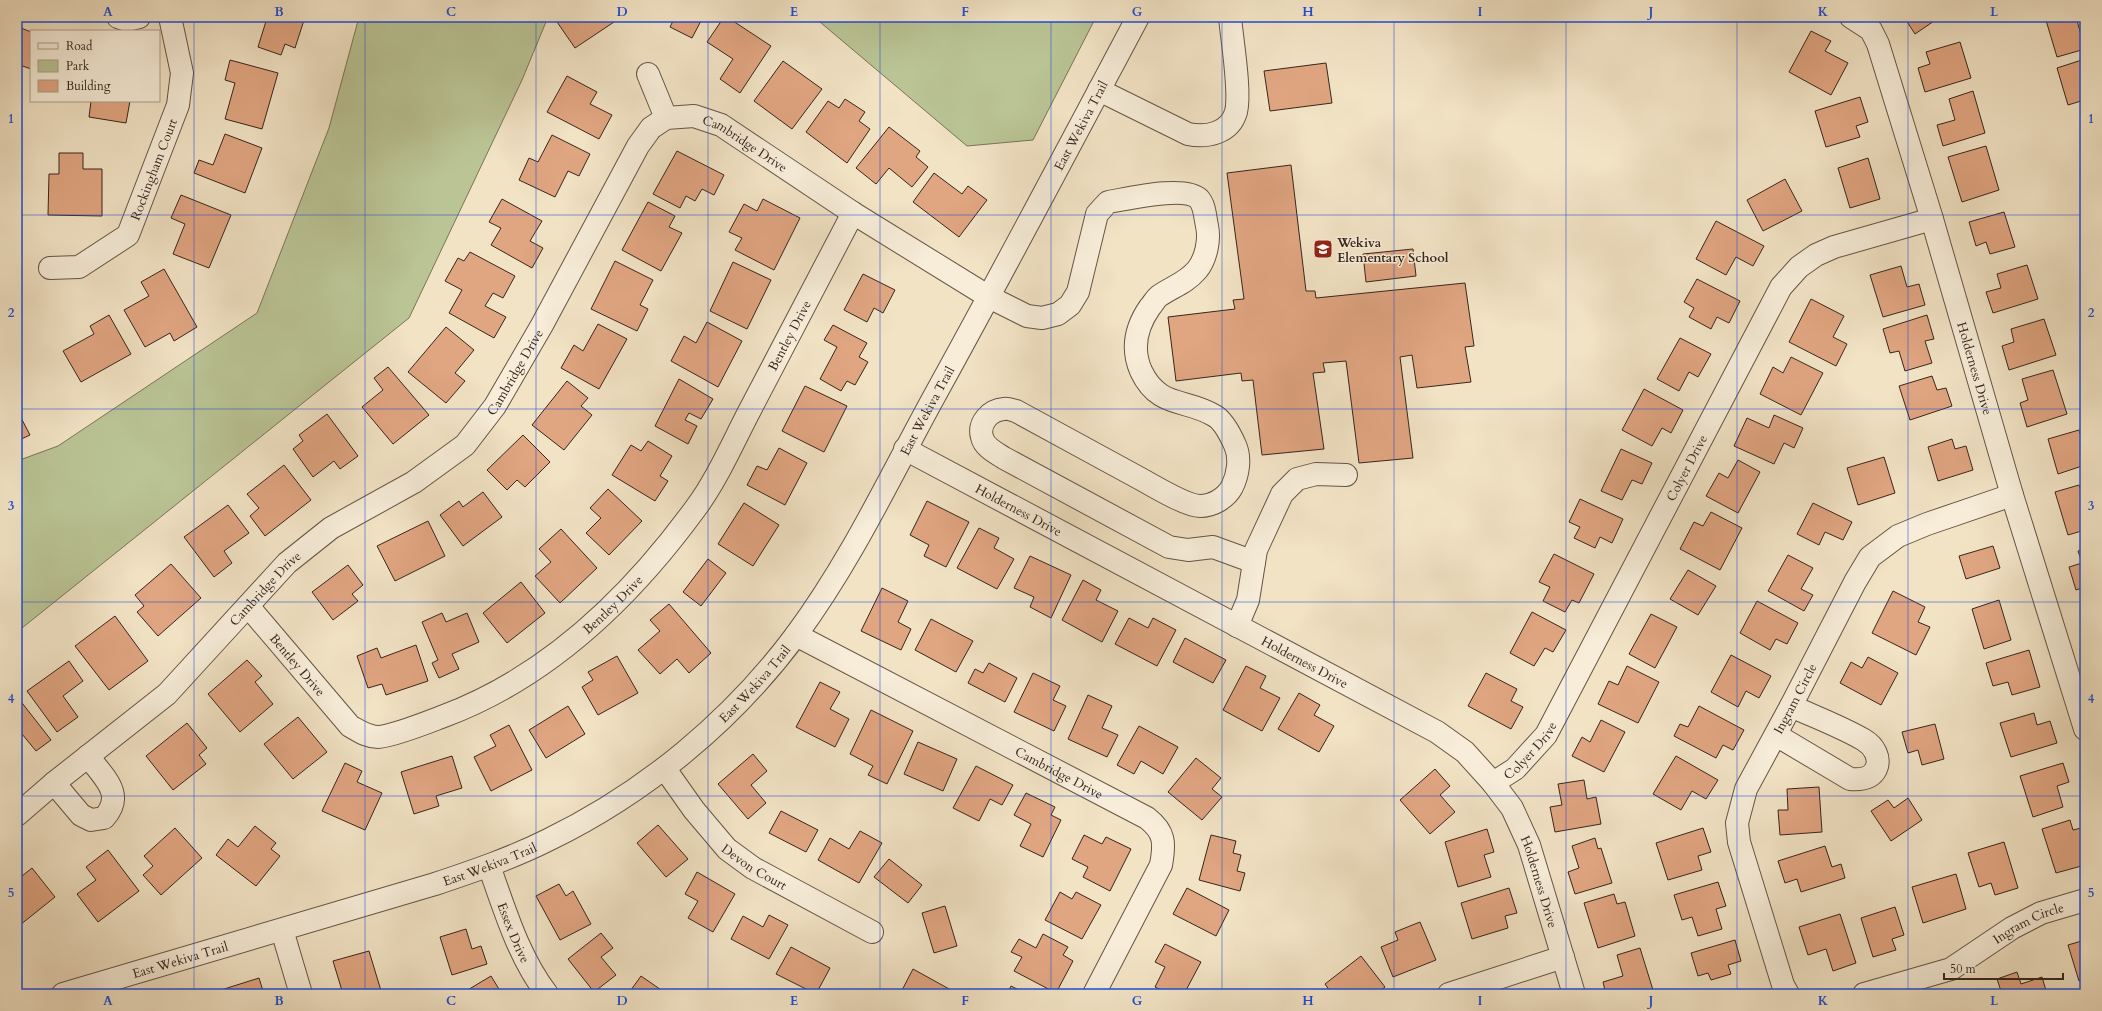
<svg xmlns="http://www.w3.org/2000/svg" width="2102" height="1011" font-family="Cardo,serif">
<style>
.green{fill:#bac495;stroke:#797458}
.building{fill:#e0a581;stroke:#38251c}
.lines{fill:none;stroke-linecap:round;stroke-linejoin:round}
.minor-casing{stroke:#665446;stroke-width:24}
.minor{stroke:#f7edd9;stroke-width:22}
.grid{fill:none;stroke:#1d4ed8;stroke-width:1;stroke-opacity:0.55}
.labels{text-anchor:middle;stroke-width:3;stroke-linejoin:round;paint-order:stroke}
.street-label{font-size:13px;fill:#38251c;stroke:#f7edd9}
.poi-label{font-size:13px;font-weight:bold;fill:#38251c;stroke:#f7edd9;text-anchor:start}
.neatline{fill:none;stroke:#1d4ed8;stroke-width:1.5}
.grid-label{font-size:13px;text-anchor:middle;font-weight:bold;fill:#1d4ed8}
</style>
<rect width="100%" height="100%" fill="#f2e3c5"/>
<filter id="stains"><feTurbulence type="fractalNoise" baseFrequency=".005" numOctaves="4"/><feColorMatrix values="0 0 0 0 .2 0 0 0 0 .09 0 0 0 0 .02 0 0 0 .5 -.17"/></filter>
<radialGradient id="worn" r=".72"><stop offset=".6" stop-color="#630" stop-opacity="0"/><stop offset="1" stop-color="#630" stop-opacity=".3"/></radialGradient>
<path class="green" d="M359,17H548L522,80L409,318L17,632V461L58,446L257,313L329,128Z
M814,17H1096L1033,140L967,146Z"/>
<path class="building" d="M264,17H305L295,48L285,44L281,55L258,47L267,18Z
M557,17H615L617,20L575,48L555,19Z
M675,17H674H703L692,38L670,27Z
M724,17H727L771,46L740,93L720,79L733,59L707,42Z
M1688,17H1700L1697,22Z
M1904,17H1940L1915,34Z
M2045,17H2076L2085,49L2057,57Z
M21,28L31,32V69L17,64V37Z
M1811,31L1831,41L1825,51L1848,63L1831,95L1789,72Z
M1960,42L1971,78L1925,92L1918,68L1930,64L1926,52Z
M2085,59V113L2081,101L2068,105L2057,68Z
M230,60L278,73L262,129L225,119L235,83L225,80Z
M783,61L822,89L792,129L754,101Z
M1326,63L1332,103L1270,111L1264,71Z
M567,76L597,92L590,104L612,115L599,139L547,112Z
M1973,91L1985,133L1943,146L1937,125L1955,120L1949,99Z
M1860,97L1868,122L1856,126L1860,137L1826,147L1815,111Z
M845,99L865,112L859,121L870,129L847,163L806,132L828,101L839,108Z
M91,101H130L126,123L89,117Z
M889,127L920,151L916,157L928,167L912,187L889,168L876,184L856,168Z
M225,134L262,148L245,193L194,173L199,160L213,165Z
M552,135L590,154L579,176L568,171L555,197L519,180L529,158L538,162Z
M1986,146L1999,190L1962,202L1948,157Z
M677,151L724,175L714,195L702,189L695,201L686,196L680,208L653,194Z
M59,153H83V169H102V216L48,215L49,174H59Z
M1868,158L1880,199L1850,208L1838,168Z
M1291,165L1306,291H1315L1316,298L1465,283L1474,346L1465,347L1471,382L1417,388L1412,355L1400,357L1413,458L1359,463L1346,361L1323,363L1325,372L1313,373L1324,449L1262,455L1253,380L1242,381L1241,373L1176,381L1168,317L1235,309L1233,300L1244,299L1227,173Z
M934,173L962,194L968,186L987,200L959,237L913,202Z
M1785,179L1802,211L1763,231L1747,200Z
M181,195L231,215L209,268L173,254L185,224L171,218Z
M502,199L542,221L530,241L543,248L532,268L491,245L501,228L489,222Z
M763,199L800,218L774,270L735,250L742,238L729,232L744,204L757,211Z
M648,202L675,216L669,227L682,233L661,271L622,250Z
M2004,212L2015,247L1990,254L1986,242L1976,246L1969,222Z
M1716,221L1764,246L1753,266L1736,257L1726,275L1696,259Z
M1413,249L1416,276L1366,282L1363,254Z
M470,252L515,276L503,298L493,293L485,306L506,317L494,338L449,313L462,290L445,281L458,258L464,261Z
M615,261L653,280L640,305L648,309L637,331L591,309Z
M733,262L771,280L747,329L710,311Z
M2027,265L2038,299L1993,313L1986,292L2001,288L1997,274Z
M1901,266L1907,287L1919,284L1925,305L1883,317L1870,275Z
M164,269L197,327L174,341L170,333L145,347L124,310L149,296L141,282Z
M863,274L895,290L883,313L874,308L867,322L844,310Z
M1697,279L1740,301L1729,323L1717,317L1711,329L1689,317L1694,308L1684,302Z
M1811,299L1844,316L1833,337L1847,344L1836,366L1789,342Z
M109,315L131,354L81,382L63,351L94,334L90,326Z
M1927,315L1934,339L1925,341L1932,363L1905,371L1899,351L1890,353L1883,329Z
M2044,319L2056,355L2009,370L2002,346L2014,342L2011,329Z
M707,322L742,341L718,387L671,361L684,336L696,343Z
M598,324L627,339L599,389L561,368L574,345L583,351Z
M833,325L867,343L859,357L868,362L855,385L847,381L841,391L820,379L837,347L824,340Z
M446,327L474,350L455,373L465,381L446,403L408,372Z
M1680,338L1711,354L1698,377L1689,372L1679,391L1657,379Z
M1791,357L1823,373L1801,415L1760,394L1773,367L1783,373Z
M388,367L429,415L393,444L362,407L383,390L374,378Z
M2053,370L2067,414L2027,427L2020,403L2028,400L2022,379Z
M1932,376L1937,390L1946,388L1952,406L1910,420L1899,386Z
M679,379L713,399L701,419L689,413L685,420L697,426L688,444L655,426Z
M567,381L588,398L581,406L592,415L564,450L532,425Z
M805,386L847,406L824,452L782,431Z
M1644,389L1683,410L1671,433L1662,428L1652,446L1622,430Z
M17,410L30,435L17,441Z
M327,414L358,456L340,469L334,461L313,477L293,449L303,441L299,435Z
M1774,415L1803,428L1794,448L1784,443L1774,464L1734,446L1747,418L1769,428Z
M2079,430L2085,450V465L2058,474L2048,439Z
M523,435L550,462L525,487L517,480L507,490L487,470Z
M1952,439L1955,449L1966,446L1973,470L1938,481L1928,447Z
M648,441L672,456L660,476L668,481L655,501L612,475L631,445L641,451Z
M779,448L807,463L785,505L747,485L757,466L767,470Z
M1621,449L1652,463L1642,484L1632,480L1622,500L1601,491Z
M1884,457L1895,493L1858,505L1847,468Z
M1738,460L1760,472L1738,513L1706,496L1719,473L1728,478Z
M284,465L311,500L265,536L250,516L259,508L247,494Z
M2079,485L2085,503V530L2068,535L2055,492Z
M608,489L642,521L609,555L586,533L601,518L590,508Z
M483,492L502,517L463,546L440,515L459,501L463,507Z
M1580,499L1623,519L1612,543L1600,537L1595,548L1574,538L1580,527L1569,522Z
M927,501L969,522L946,567L924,556L929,545L910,535Z
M744,503L779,525L753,566L718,544Z
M1813,503L1852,522L1843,540L1825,532L1819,545L1797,534Z
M228,505L249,533L224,551L232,563L214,577L184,537Z
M1711,512L1742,528L1720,570L1680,549L1694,522L1703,526Z
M428,521L445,556L395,581L377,546Z
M979,528L999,538L994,548L1014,559L997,589L957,568Z
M561,529L597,568L560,603L535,576L551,562L539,549Z
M1993,546L2000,568L1966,579L1959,556Z
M2085,549V587L2076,590L2069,567L2082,563L2078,551Z
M1554,554L1594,574L1579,603L1572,600L1565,612L1543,601L1550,587L1539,582Z
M1788,555L1813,568L1801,589L1813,595L1804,611L1768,591Z
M1030,556L1071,575L1051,618L1030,607L1034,597L1014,588Z
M708,559L726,573L701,606L683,592Z
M171,564L201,598L158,636L137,612L144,606L135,595Z
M348,565L363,585L352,594L358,601L333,620L312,592Z
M1688,570L1716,586L1698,615L1670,599Z
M1083,580L1101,590L1096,600L1118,611L1102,642L1062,620Z
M521,582L545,613L507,643L483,613Z
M882,588L908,601L898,622L911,629L901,650L861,631Z
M1893,591L1925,607L1918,622L1930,627L1916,655L1872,633Z
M1999,600L2011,640L1984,649L1972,609Z
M1757,601L1798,623L1787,644L1776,639L1770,650L1740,633Z
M669,604L711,653L689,673L677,659L660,674L638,650L660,631L650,620Z
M1532,612L1566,630L1553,652L1545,648L1534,666L1510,653Z
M442,613L446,622L467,613L479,642L452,654L459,669L439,678L432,663L438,660L422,622Z
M1651,614L1677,627L1655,668L1629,654Z
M115,616L148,661L109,690L75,646Z
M1129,618L1148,628L1153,618L1176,630L1157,666L1115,644Z
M931,619L973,641L956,672L915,650Z
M1185,638L1226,660L1213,683L1173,662Z
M416,645L428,681L386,695L382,684L368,688L357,656L377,648L381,658Z
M2029,650L2040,687L2012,695L2008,682L1993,686L1986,663Z
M1731,655L1771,676L1759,698L1746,691L1738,707L1711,692Z
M617,656L638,693L598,715L582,687L593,680L588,672Z
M1868,657L1898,673L1881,705L1840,683L1851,662L1862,668Z
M247,660L262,676L255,682L273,704L240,732L208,694Z
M69,661L83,681L63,696L78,717L57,732L27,691Z
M989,663L1017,678L1005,702L968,683L975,669L983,673Z
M1246,666L1266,676L1260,688L1280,698L1262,731L1223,710Z
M1627,666L1659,682L1638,723L1598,704L1609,681L1618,685Z
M1033,673L1060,686L1053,700L1066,706L1054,731L1014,712Z
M1486,673L1517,689L1511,701L1523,707L1511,729L1468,706Z
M820,682L840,692L830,709L849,719L835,747L796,727Z
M1299,693L1320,705L1314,715L1334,726L1319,752L1278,729Z
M1088,695L1112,706L1102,728L1118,735L1107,757L1068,739Z
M19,699L51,740L36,751L22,734L17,738V701Z
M568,706L585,734L546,758L529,730Z
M1699,706L1744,730L1733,750L1723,745L1716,758L1674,736L1680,724L1688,727Z
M871,710L913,731L887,784L868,775L873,766L850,754Z
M2034,713L2037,725L2050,721L2057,743L2011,757L2000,723Z
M298,717L327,752L293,779L264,744Z
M1601,720L1625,732L1604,772L1572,756L1582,737L1590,742Z
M187,723L207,748L199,755L206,764L173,790L146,756Z
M1935,724L1944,759L1922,765L1918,750L1908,753L1902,732Z
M509,725L532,770L491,791L474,757L496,746L490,735Z
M1139,726L1178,747L1163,774L1141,761L1134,774L1117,765Z
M918,742L957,759L943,791L904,774Z
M753,754L767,771L751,785L766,803L748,819L718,784Z
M452,756L462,788L436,796L439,806L414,814L401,772Z
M1676,756L1718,780L1706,799L1692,791L1681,810L1653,794Z
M1196,758L1221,778L1212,789L1222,797L1202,820L1168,792Z
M345,763L362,771L357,782L382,793L365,830L322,811Z
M2063,763L2069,782L2057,786L2063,807L2033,817L2020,776Z
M976,766L1013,785L1002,805L990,799L979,821L953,808Z
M1435,769L1450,786L1440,795L1455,812L1430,834L1400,800Z
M1584,780L1587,799L1596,797L1601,824L1555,832L1550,807L1562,805L1558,784Z
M1819,787L1822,832L1780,835L1778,810H1788L1787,789Z
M1026,793L1055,807L1051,815L1061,820L1043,857L1020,846L1031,824L1014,815Z
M1908,798L1922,820L1891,841L1871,811L1888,800L1894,808Z
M781,811L818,830L806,852L769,833Z
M2070,820L2073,830L2081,828L2085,841V865L2056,873L2042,829Z
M658,825L688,859L666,877L637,843Z
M255,826L276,843L271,849L280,856L256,886L216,855L228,839L238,847Z
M175,828L202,858L161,895L143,875L153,866L144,856Z
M1703,828L1711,852L1698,856L1702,870L1668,880L1656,843Z
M1487,829L1494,852L1484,855L1491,877L1458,887L1445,842Z
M860,831L882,843L859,883L818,860L830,838L849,849Z
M1084,835L1102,844L1106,837L1131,849L1110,891L1083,877L1088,867L1072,859Z
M1211,835L1236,841L1233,853L1241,855L1237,871L1245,873L1240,891L1199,880Z
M1595,838L1598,849L1601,848L1612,883L1575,894L1568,872L1579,868L1572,846Z
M2004,842L2018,888L1995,895L1991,883L1979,887L1968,853Z
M1825,846L1832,867L1841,864L1845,878L1801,892L1797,879L1785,883L1778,861Z
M108,850L139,891L98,922L77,894L96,880L86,867Z
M889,859L922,885L908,903L874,877Z
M32,868L55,897L20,925L17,922V880Z
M697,872L735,894L713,932L688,918L698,901L685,894Z
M1956,874L1966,909L1923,923L1912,887Z
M1718,882L1726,906L1716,909L1722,929L1698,936L1692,917L1682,920L1674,895Z
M559,884L566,896L573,891L591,924L560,940L536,896Z
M1187,888L1229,910L1216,936L1173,914Z
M1509,888L1517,913L1505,916L1508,928L1472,939L1461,903Z
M1060,892L1072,899L1076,892L1101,905L1082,939L1045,920Z
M1614,894L1617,904L1625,902L1635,936L1598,948L1584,903Z
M945,906L957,946L934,953L922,913Z
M1895,907L1904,935L1892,939L1896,950L1873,957L1861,918Z
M1840,914L1856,963L1833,971L1826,949L1808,955L1799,927Z
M769,915L788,925L769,959L731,939L743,916L763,927Z
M1420,922L1436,960L1393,977L1381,947L1398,940L1395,932Z
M466,929L472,949L481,946L487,964L452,975L440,937Z
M601,933L613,948L601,957L616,975L594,992L568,959Z
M1043,934L1068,947L1063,955L1073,961L1056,993L1014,971L1022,957L1011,952L1019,939L1036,948Z
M1735,940L1741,961L1728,965L1731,974L1711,980L1708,973L1698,976L1691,953Z
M2085,940V979L2079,981L2068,945Z
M1165,944L1201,962L1184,994H1169L1155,987L1165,967L1155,962Z
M791,947L830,968L816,994L776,974Z
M1640,948L1653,990L1639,994H1606L1603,982L1623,976L1617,955Z
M369,951L382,994H343L333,961Z
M1361,956L1385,987L1376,994H1365L1363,992L1360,994H1332L1325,984Z
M913,969L951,990L948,994H900Z
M2017,972L2021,984L2042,977L2047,994H2002L1997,979Z
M491,976L502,994H461Z
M641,976L667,994H628Z
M259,978L264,994H223L221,990Z
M1011,986L1027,994H1007Z"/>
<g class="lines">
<g class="minor-casing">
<g id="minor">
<path d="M118,17L127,20L139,17"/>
<path id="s1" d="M1851,17L1871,30L1878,44L1932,219L2012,495L2085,729"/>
<path d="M648,74L666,118"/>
<path d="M1099,90L1188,134C1207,138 1230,133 1236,112C1241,92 1232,40 1230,17"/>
<path id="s2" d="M50,268L79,267L128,235L178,105L182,73L170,17"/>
<path id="s3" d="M905,449L1437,732L1465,752L1493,783L1512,808L1529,845L1574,994"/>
<path id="s4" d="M248,606L350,726C359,731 367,737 378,737C394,736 428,722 444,716C548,677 630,598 695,509C717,480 734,440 751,408C785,343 819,278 853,213"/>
<path d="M1237,626L1248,600L1256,550L1282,494L1297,479L1316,474L1346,475"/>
<path id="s5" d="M796,635L1147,818C1165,832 1165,843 1161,865L1094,994"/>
<path d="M1776,735L1850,779C1861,780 1871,779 1876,769C1881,758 1874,746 1864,740C1842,727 1815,717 1791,706"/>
<path id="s6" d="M665,769L694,810L727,849L753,868L872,932"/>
<path d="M54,783L81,815L91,820L104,818C126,794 103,777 88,756"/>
<path id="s7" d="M1493,783L1515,769L1546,735L1781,287L1799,267L1816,255L1834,247L1932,219"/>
<path id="s8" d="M17,815L54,783L167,694L287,563L331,528L414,482L465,445L495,406L542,325L638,146L651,128L666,118L694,116L721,125L853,213L989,297L1027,316L1042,318L1058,314L1070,305L1078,292L1097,214L1108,202C1127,199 1185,185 1199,199C1205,206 1205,217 1207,226C1210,240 1206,259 1197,270C1186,283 1172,287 1159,296C1155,299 1153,304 1150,307C1136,327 1131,348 1141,371C1159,409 1186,398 1215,416C1223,421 1231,436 1235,445C1241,458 1238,475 1232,487C1226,498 1213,506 1200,506C1186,506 1152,485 1139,478C1098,456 1057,433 1016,411C1012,410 1007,408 1004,409C990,410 978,423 982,437C984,447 996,453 1004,458L1169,547L1188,550L1213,547L1254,562"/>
<path id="s9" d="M489,866C505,910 518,956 547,994"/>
<path d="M282,930L301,994"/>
<path id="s10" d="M63,994L435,884C474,871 512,858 548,840C645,793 732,721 796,635C851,561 891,475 935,395C1004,270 1071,143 1138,17"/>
<path d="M1449,994L1563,957"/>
<path id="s11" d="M1788,994L1783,985L1739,842L1737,823L1746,789L1791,706L1855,582L1870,557L1898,536L1927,524L2012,495"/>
<path id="s12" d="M1864,994L1951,969L2012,928L2041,913L2085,900"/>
</g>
</g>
<use href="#minor" class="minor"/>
</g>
<path class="grid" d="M194,17V994M365,17V994M536,17V994M708,17V994M880,17V994M1051,17V994M1222,17V994M1394,17V994M1566,17V994M1737,17V994M1908,17V994M17,215H2085M17,409H2085M17,602H2085M17,796H2085"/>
<defs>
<g id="school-square" transform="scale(1)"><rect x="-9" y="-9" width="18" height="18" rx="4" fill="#8f2418" stroke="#f7edd9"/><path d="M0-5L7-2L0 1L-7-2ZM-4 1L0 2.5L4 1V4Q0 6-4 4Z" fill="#fff"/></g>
</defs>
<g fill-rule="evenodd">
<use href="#school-square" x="1323" y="249"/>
</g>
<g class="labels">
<g class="street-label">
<text dy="5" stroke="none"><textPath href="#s10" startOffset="1418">East Wekiva Trail</textPath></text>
<text dy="5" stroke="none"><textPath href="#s8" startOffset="1057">Cambridge Drive</textPath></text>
<text dy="5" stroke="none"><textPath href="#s2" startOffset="158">Rockingham Court</textPath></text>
<text dy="5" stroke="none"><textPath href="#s4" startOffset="785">Bentley Drive</textPath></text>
<text dy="5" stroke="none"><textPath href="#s1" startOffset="378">Holderness Drive</textPath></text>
<text dy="5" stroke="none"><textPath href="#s8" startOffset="673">Cambridge Drive</textPath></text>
<text dy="5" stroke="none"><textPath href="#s10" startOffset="1094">East Wekiva Trail</textPath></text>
<text dy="5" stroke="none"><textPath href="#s7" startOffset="374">Colyer Drive</textPath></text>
<text dy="5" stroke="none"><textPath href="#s3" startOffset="129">Holderness Drive</textPath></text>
<text dy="5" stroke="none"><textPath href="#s8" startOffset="337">Cambridge Drive</textPath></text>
<text dy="5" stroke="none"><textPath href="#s4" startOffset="461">Bentley Drive</textPath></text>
<text dy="5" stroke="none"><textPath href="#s3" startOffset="453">Holderness Drive</textPath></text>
<text dy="5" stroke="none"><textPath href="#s4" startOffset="77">Bentley Drive</textPath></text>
<text dy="5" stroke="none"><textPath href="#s10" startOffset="770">East Wekiva Trail</textPath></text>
<text dy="5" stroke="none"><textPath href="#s11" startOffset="317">Ingram Circle</textPath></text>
<text dy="5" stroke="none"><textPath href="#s7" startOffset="50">Colyer Drive</textPath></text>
<text dy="5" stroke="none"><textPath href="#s5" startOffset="297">Cambridge Drive</textPath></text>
<text dy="5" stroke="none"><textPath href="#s10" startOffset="446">East Wekiva Trail</textPath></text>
<text dy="5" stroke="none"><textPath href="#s6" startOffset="134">Devon Court</textPath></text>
<text dy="5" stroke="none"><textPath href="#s3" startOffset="789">Holderness Drive</textPath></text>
<text dy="5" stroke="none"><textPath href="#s12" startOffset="181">Ingram Circle</textPath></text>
<text dy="5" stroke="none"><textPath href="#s9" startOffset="71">Essex Drive</textPath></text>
<text dy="5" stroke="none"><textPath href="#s10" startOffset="122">East Wekiva Trail</textPath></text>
</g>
<g class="poi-label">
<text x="1337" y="247">Wekiva<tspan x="1337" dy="15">Elementary School</tspan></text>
</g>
</g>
<rect width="2102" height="1011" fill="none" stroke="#f2e3c5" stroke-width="44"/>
<rect x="30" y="30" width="130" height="72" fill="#f7edd9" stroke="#ab9d8d"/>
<rect x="38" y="43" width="20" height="6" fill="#f7edd9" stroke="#ab9d8d"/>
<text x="66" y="50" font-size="12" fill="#38251c">Road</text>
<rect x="38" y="60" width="20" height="12" fill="#bac495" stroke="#ab9d8d"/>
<text x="66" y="70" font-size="12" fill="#38251c">Park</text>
<rect x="38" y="80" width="20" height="12" fill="#e0a581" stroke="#ab9d8d"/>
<text x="66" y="90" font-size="12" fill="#38251c">Building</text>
<path d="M1944 973v6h119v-6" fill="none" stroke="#38251c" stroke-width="2"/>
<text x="1950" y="973" font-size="12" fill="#38251c" stroke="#f7edd9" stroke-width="3" paint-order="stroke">50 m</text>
<rect x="22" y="22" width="2058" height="967" class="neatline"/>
<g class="grid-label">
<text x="108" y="16">A</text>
<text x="279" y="16">B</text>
<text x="451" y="16">C</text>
<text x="622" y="16">D</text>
<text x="794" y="16">E</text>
<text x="965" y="16">F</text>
<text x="1137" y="16">G</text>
<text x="1308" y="16">H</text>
<text x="1480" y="16">I</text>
<text x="1651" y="16">J</text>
<text x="1823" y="16">K</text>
<text x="1994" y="16">L</text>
<text x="11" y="123">1</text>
<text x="2091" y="123">1</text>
<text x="11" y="317">2</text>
<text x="2091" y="317">2</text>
<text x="11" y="510">3</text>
<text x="2091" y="510">3</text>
<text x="11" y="703">4</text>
<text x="2091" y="703">4</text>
<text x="11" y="897">5</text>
<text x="2091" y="897">5</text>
<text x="108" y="1005">A</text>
<text x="279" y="1005">B</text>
<text x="451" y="1005">C</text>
<text x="622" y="1005">D</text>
<text x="794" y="1005">E</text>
<text x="965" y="1005">F</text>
<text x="1137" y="1005">G</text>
<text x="1308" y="1005">H</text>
<text x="1480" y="1005">I</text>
<text x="1651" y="1005">J</text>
<text x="1823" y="1005">K</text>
<text x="1994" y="1005">L</text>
</g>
<rect width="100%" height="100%" filter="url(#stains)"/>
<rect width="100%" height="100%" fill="url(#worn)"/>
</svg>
